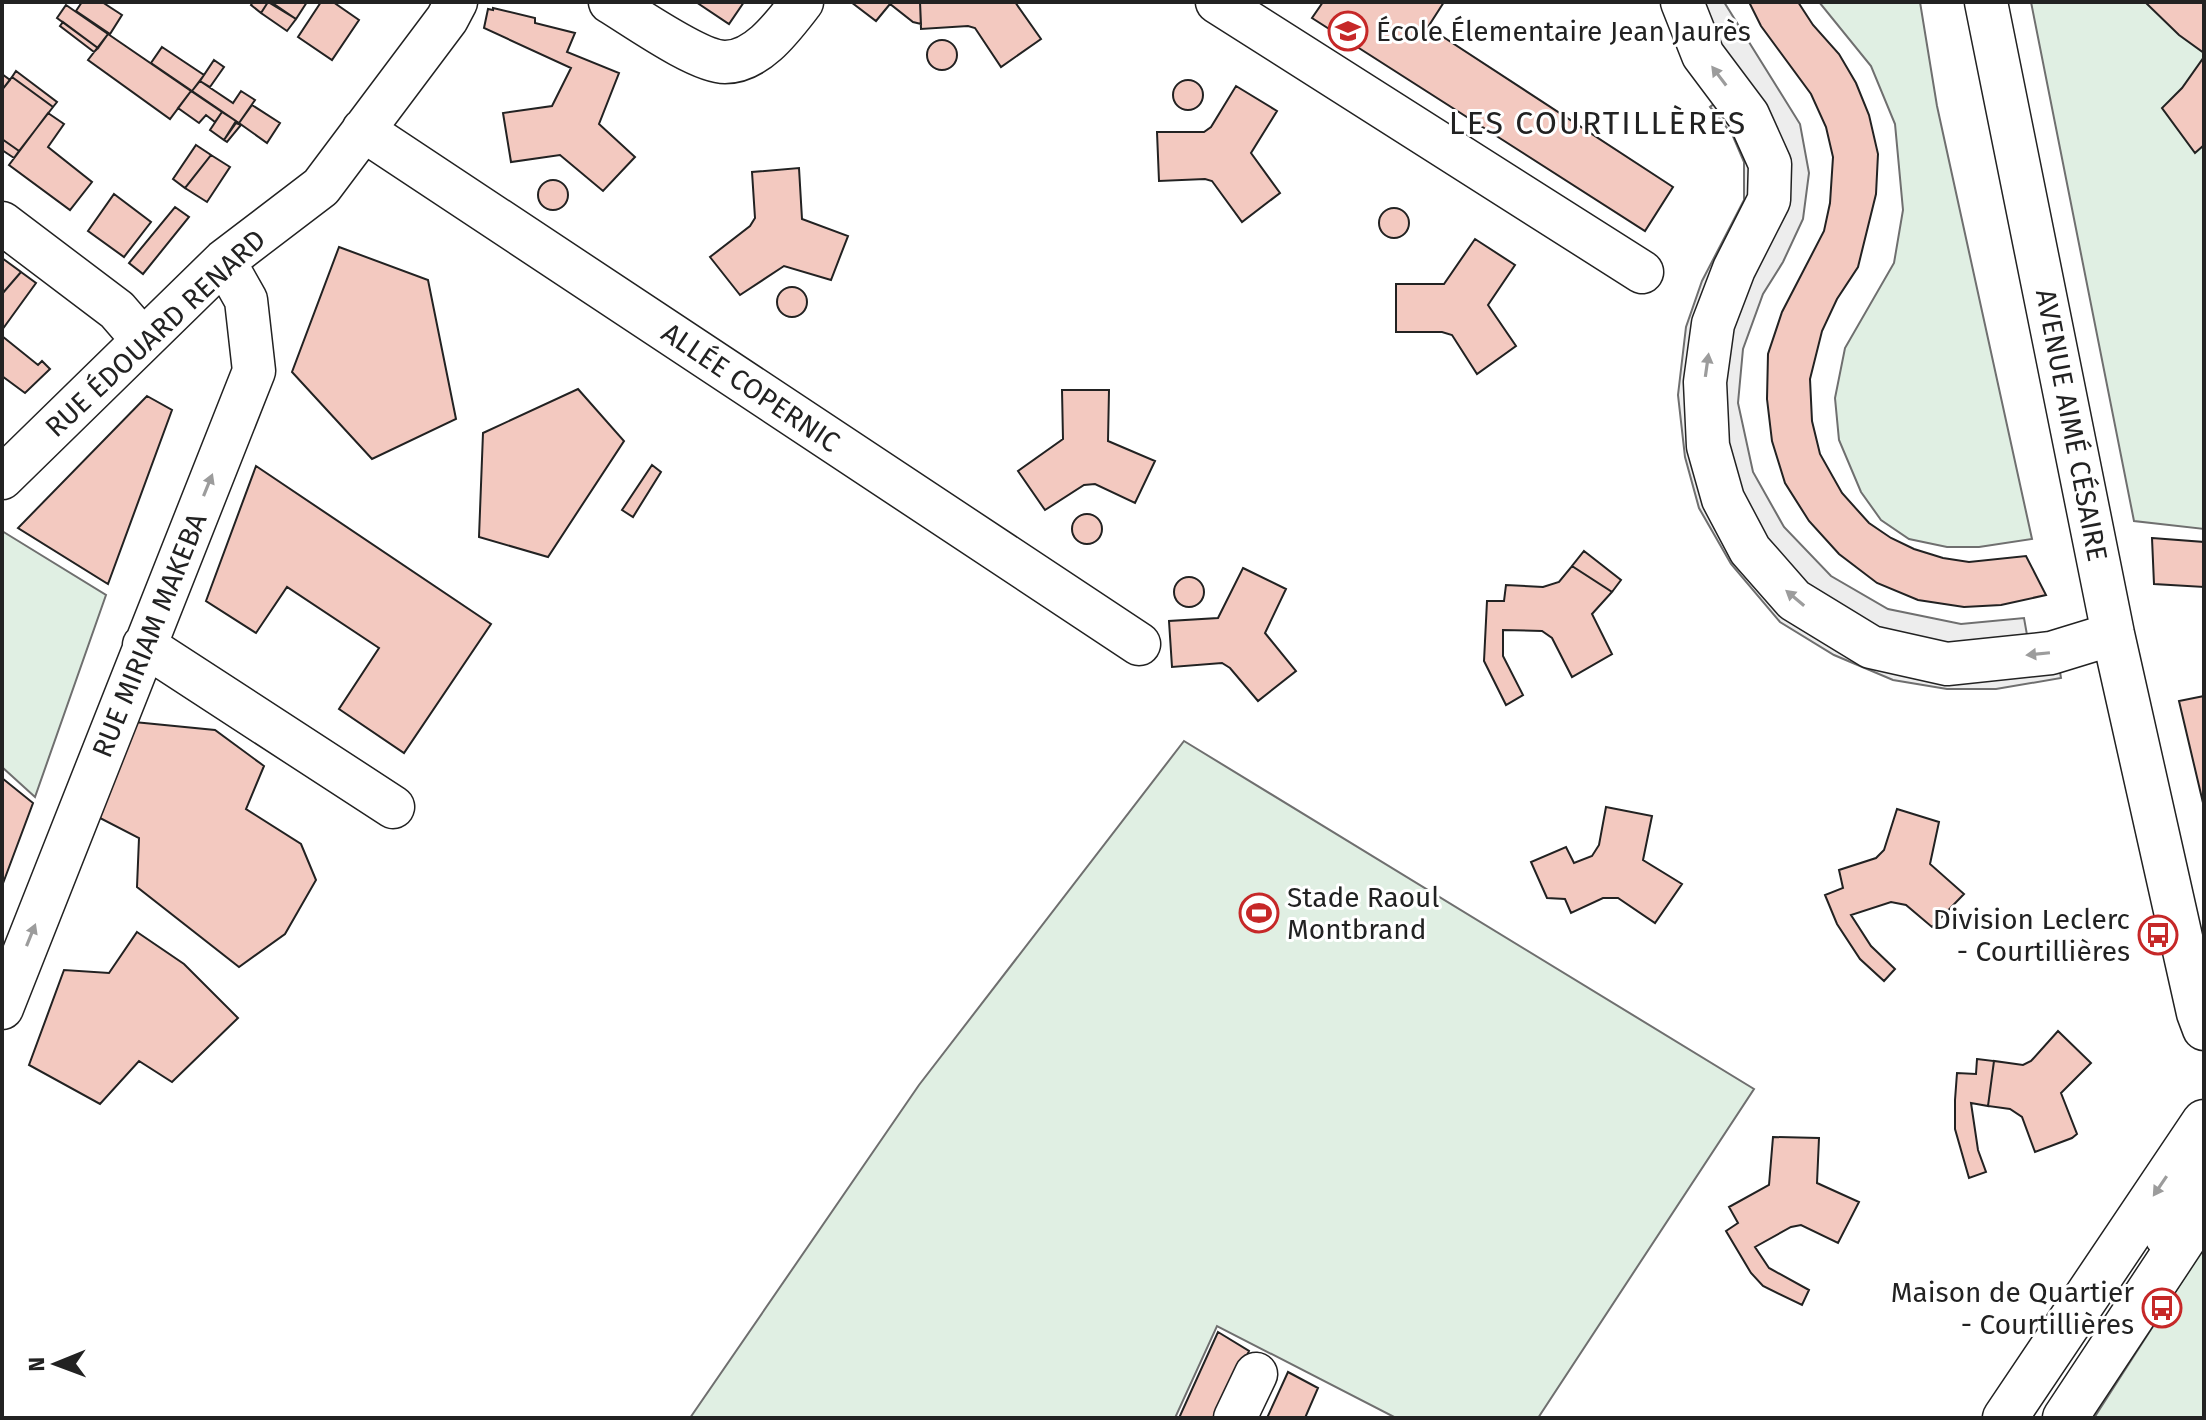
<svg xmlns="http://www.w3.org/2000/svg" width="2206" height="1420" font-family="'Fira Sans',sans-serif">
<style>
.green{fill:#e0efe3;stroke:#6f6f6f;stroke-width:2}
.parking{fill:#ededed;stroke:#6f6f6f;stroke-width:2}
.building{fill:#f3c9c0;stroke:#222;stroke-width:2}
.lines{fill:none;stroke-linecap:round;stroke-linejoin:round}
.minor-casing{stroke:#222;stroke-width:45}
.major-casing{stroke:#222;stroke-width:47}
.minor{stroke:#fff;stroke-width:42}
.major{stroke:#fff;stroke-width:44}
.oneway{fill:#9c9c9c}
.labels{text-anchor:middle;stroke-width:6;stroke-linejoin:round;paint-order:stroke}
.poi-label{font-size:28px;fill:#222;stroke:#fff;text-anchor:start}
.street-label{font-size:28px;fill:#222;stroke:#fff}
.quarter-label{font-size:32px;letter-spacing:2px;fill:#222;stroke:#fff}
</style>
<rect width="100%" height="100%" fill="#fff"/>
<path class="green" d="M1819,2H1920L1937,106L2032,539L1979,547H1947L1909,539L1881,520L1861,492L1839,440L1835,398L1845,348L1894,263L1903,210L1895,124L1871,66Z
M2031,2H2204V529L2134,521Z
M2,531L106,595L35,797L2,767Z
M1184,741L1754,1089L1538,1418H1396L1217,1326L1175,1418H690L919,1085Z
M2204,1247V1418H2094Z"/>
<path class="parking" d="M1693,2H1724L1800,124L1809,173L1803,219L1783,262L1763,294L1743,349L1738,403L1753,472L1784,527L1831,576L1888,609L1961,624L2024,618L2029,646L1903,644L1788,577L1723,462L1725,326L1776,223Z
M1719,100L1755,164L1753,208L1690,420L1831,643L2059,666L2061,678L1996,689H1947L1893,680L1834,655L1780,622L1731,564L1699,508L1685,457L1678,395L1686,327L1702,281L1744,200V162L1732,134L1710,107Z"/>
<path class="building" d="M82,2H102L122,15L110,34L76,11Z
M253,2H268L261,13L251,5Z
M268,2L296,19L287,31L261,13Z
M271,2H307L296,19Z
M321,2H333L359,20L332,60L298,37Z
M696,2H744L729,24Z
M851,2H920L921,24L913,22L890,4L876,21Z
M920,2H1015L1041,39L1001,67L975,28L968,26L921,29Z
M1323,2H1444L1428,27L1673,187L1645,231L1312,18Z
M1749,2H1798L1813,25L1839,54L1856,83L1869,115L1878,154L1876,194L1858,267L1837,299L1822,331L1810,379L1812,421L1820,454L1842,493L1869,523L1891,538L1914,549L1943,558L1969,562L2026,556L2046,595L2001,605L1964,607L1918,600L1877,583L1839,554L1809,521L1785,483L1772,441L1767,399L1768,354L1782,312L1824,231L1830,203L1833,157L1826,127L1811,94L1761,26Z
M2145,2H2204V53L2179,35Z
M66,5L108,34L98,48L57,18Z
M493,8L535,18V23L575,33L567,52L619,73L599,124L635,157L603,191L560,155L511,162L503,113L552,106L571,68L484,28L488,9L493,10Z
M63,22L98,48L94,52L60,26Z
M108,34L191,91L170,119L88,60Z
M927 55a15 15 0 1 1 30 0a15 15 0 1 1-30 0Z
M162,47L204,75L192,91L151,63Z
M2204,57V145L2195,153L2162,108L2182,88Z
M214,60L224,67L210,87L200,81Z
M16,71L57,102L53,107L12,77Z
M2,74L10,80L2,90Z
M12,77L53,107L19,151L2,139V90Z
M1173 95a15 15 0 1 1 30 0a15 15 0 1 1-30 0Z
M200,81L233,103L241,91L255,100L239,123L192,91Z
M1236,86L1277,111L1251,153L1280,193L1242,222L1212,181L1205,179L1159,181L1157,132H1204L1211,127Z
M191,91L222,112L215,122L206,115L199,123L178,108Z
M252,105L280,123L267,143L239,123Z
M222,112L236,121L224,140L210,130Z
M48,113L64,124L48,147L92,182L70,210L9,165Z
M236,123L241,125L227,142L224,140Z
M2,139L19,151L14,158L2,150Z
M196,145L211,155L185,188L173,179Z
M211,155L230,167L207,202L185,188Z
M799,168L802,219L848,236L831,280L784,266L740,295L710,257L750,226L755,218L752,172Z
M538 195a15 15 0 1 1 30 0a15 15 0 1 1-30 0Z
M114,194L151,222L124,257L88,231Z
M175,207L189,217L143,274L129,263Z
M1379 223a15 15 0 1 1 30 0a15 15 0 1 1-30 0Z
M1475,239L1515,265L1488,305L1516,346L1477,374L1452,335L1442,332H1396V284H1444Z
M339,247L428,280L456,419L372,459L292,372Z
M2,258L21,272L2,294Z
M21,272L36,283L2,330V294Z
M777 302a15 15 0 1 1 30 0a15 15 0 1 1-30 0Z
M2,336L38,365L42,361L50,369L25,393L2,376Z
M578,389L624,441L548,557L479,537L483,433Z
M1062,390H1109L1108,441L1155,461L1135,503L1095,484L1084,485L1045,510L1018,471L1063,439Z
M147,396L172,410L108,584L18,528Z
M652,465L661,472L633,517L622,510Z
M256,466L491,624L404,753L339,709L379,648L287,587L256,633L206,601Z
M1072 529a15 15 0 1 1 30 0a15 15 0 1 1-30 0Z
M2152,538L2204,542V587L2154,584Z
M1584,551L1621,580L1612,592L1572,566Z
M1572,566L1612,592L1592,614L1612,654L1572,677L1552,638L1542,631L1503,630V656L1523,695L1506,705L1484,661L1487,601H1504L1506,585L1543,587L1559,582Z
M1243,568L1286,589L1265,633L1296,671L1258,701L1230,668L1222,663L1172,667L1169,621L1218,618Z
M1174 592a15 15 0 1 1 30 0a15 15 0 1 1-30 0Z
M2204,696V807L2179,701Z
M134,722L215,730L264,766L246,809L301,844L316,880L285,934L239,967L137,887L139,838L98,817Z
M2,778L33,803L2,886Z
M1606,807L1652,816L1643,860L1682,884L1655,923L1618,898H1603L1571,913L1565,899L1547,898L1531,862L1566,847L1574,863L1592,856L1599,845Z
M1897,809L1939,822L1930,864L1964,894L1932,927L1906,905L1891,902L1851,915L1871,946L1895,969L1884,981L1860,959L1837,924L1825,895L1843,888L1839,870L1876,858L1884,850Z
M137,932L184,964L238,1018L172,1082L139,1061L100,1104L29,1065L64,970L109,973Z
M2058,1031L2091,1063L2061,1093L2077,1134L2072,1138L2035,1152L2022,1117L2010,1109L1988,1106L1994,1061L2023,1065L2031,1061Z
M1977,1059L1994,1061L1988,1106L1971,1103L1978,1150L1986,1172L1969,1178L1955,1129V1100L1957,1073L1976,1074Z
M1773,1137L1819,1138L1817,1183L1859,1202L1838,1243L1801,1225L1791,1227L1755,1247L1769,1268L1809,1290L1802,1305L1763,1286L1751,1273L1726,1231L1738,1223L1729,1207L1769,1185Z
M1218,1332L1249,1351L1219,1418H1179Z
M1288,1372L1318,1388L1305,1418H1267Z"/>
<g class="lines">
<g class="minor-casing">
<path id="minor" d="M610,2C635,17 698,62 725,62C758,62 784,25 802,2
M1217,2L1642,272
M1682,2L1703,55L1748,115L1770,164L1769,200L1734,269L1713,324L1705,382L1708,446L1723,499L1750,550L1794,600L1871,647L1947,664L2051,653L2113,634
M1986,2L2113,634L2198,1013L2204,1029
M363,130L1139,644
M2,223L117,310L142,339
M2,478L224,261L321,187L447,19L456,2
M144,645L393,807
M2,1008L254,371L246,300L224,261
M2166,1236L2204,1179
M1235,1418L1256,1374"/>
</g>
<g class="major-casing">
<path id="major" d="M2005,1418L2204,1122
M2065,1418L2204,1208"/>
</g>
<use href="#minor" class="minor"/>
<use href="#major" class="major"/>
</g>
<defs><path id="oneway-solid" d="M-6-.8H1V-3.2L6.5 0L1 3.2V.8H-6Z" transform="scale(2)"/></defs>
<g class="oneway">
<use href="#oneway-solid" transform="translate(1719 76) rotate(-127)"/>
<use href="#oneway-solid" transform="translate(1707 365) rotate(-82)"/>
<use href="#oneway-solid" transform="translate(208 485) rotate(-68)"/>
<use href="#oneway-solid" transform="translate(1795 598) rotate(-140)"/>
<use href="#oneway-solid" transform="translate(2038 654) rotate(174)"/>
<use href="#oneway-solid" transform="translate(31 935) rotate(-68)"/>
<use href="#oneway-solid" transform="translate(2160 1186) rotate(124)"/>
</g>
<defs>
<g id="school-ring" transform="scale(2)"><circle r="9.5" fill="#fff" stroke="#c62828" stroke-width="1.5"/><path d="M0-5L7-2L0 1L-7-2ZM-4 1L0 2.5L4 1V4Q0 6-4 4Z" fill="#c62828"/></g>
<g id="stadium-ring" transform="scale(2)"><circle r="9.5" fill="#fff" stroke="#c62828" stroke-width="1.5"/><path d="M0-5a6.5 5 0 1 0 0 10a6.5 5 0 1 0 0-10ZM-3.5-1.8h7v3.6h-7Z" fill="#c62828"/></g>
<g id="bus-ring" transform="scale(2)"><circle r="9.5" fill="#fff" stroke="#c62828" stroke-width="1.5"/><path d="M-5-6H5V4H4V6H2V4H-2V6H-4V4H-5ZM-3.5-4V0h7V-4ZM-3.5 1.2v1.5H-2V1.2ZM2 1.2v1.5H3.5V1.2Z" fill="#c62828"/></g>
</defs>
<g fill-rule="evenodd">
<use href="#school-ring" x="1348" y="31"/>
<use href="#stadium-ring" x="1259" y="913"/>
<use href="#bus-ring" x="2158" y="935"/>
<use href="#bus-ring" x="2162" y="1308"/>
</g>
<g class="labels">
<g class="poi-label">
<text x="1376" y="41">École Élementaire Jean Jaurès</text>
<text x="1287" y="907">Stade Raoul<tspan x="1287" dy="32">Montbrand</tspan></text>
<text x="2130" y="929" text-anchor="end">Division Leclerc<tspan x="2130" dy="32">- Courtillières</tspan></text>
<text x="2134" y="1302" text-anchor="end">Maison de Quartier<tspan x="2134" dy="32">- Courtillières</tspan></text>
</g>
<g class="street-label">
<text transform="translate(155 333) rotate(-43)" y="10">RUE ÉDOUARD RENARD</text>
<text transform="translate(751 387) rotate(34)" y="10">ALLÉE COPERNIC</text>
<text transform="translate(2072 425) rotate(79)" y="10">AVENUE AIMÉ CÉSAIRE</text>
<text transform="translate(149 635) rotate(-68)" y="10">RUE MIRIAM MAKEBA</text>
</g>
<g class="quarter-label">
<text x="1598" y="134">LES COURTILLÈRES</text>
</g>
</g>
<rect width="2206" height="1420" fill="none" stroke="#222222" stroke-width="8"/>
<g transform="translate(56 1364) rotate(269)" stroke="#ffffff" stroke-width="6" paint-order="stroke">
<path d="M0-6L14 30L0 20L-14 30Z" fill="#222222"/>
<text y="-12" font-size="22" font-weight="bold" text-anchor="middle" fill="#222222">N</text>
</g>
</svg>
